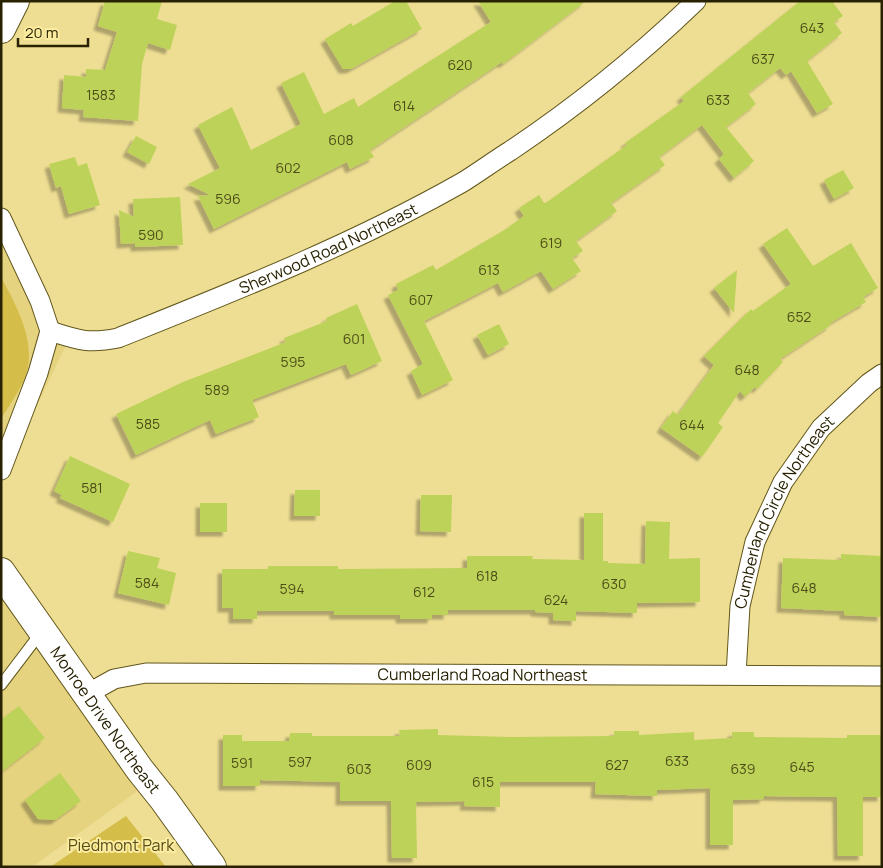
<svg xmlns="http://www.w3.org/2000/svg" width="883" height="868" font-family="Manrope,sans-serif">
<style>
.built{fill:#e5d37f}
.green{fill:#d5bd49}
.building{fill:#bdd259;filter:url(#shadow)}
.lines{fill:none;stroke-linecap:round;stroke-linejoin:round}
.lane-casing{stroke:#61561c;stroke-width:12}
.street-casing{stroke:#61561c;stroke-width:21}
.secondary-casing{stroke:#61561c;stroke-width:30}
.lane{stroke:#fff;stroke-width:10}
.street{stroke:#fff;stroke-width:19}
.secondary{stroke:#fff;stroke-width:28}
.labels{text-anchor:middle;stroke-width:4;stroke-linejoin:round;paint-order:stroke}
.number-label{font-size:14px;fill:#4d4d18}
.street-label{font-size:16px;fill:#282102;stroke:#fcec9f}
.park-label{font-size:16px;fill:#574d19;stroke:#fcec9f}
</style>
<defs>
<filter id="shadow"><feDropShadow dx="-4.5" dy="4.5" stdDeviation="1" flood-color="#0004"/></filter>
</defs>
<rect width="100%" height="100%" fill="#eede93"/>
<path class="built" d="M1,228L68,341L1,480Z
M1,581L157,777L32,867H1Z"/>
<path class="green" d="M1,277C17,307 40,347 23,382C17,395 8,407 1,419Z
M126,816L166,867H50Z"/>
<path class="building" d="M105,1H162L157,19L177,25L170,50L148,43L142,64L138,121L83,117L84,110L62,108L64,75L86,77V69L105,70L117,32L98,26Z
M395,1H406L422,29L351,69H343L325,39L351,23L353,26Z
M478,1H586L503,64L502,62L370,150L374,157L350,169L347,162L214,229L198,196L210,195L188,184L220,168L198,125L232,107L251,150L301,124L281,83L304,72L324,114L354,98L358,107L491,22Z
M800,1H832L843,16L834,22L842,33L807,61L833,104L817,113L791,71L786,75L780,68L748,93L756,104L726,127L754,161L734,178L719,159L724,154L702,125L659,157L665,165L611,203L617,211L576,241L583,251L572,258L581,271L553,289L541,271L503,292L498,283L424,321L453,380L422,395L411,371L423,364L388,295L398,290L396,284L433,265L436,270L506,229L524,216L519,208L539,195L544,203L547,202L627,145L625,143L684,101L681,97Z
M136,136L157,147L149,164L127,152Z
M75,157L78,166L87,163L100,205L69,214L61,186L56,188L49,164Z
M843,170L854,188L834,199L824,180Z
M180,197L183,245L135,247V243L121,244L119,210L134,217L133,199Z
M787,228L813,266L851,243L878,288L863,297L866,302L830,323L831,325L780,359L783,362L757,389L755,387L745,397L740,391L718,423L723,427L702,457L661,428L673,411L678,415L714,365L704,356L751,309L753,311L791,284L763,244Z
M737,270L734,313L714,288Z
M357,304L382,361L351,375L346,364L252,400L259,417L216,434L210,420L136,455L116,414L183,382L286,342L284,338L327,321L326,318Z
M499,324L509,344L488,355L477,335Z
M70,456L130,484L113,522L60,498L62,495L54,491Z
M295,490H320V516H294Z
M421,495H452L451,532L420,531Z
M200,503H227V532H200Z
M584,513H603V561H608V563L645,564L646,521L670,522L669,559L700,558V602L637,603V613L576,611V621L553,620V613L535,612V610H448V615H432V619H400V615H334V611H257V619H233V608H222V569H268V566H338V569L467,568V556H533L532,559L584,560Z
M128,551L160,558L157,568L176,573L169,605L118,593Z
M841,554L882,556V617L844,615V611L781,608L783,558L841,560Z
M19,706L45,738L1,772V720Z
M438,729V735L511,737L614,736V731H639V735L694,732V740L732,738V732H754V737L847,738V735H882V797H863V856H838L837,797L764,796V799L733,800V845H710V788L657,790V796L595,794L596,782H500V807L464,806L465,801L416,802L417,858H392L391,801H340V782L260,780V786H223V735H242V741H289L290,733H312V736H400L399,730Z
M60,773L81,801L55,820L38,819L25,800Z"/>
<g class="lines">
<g class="lane-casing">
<path id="lane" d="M1,685L42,631"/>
</g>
<g class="street-casing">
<g id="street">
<path d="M1,218L40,301L50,331"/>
<path id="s1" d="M50,331C78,340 88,344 118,338C235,291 352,245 463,182C479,172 494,161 510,151C576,107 639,56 696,1"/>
<path d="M1,470L38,373L50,331"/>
<path id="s2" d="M736,675L740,606L755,542L783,482L821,428L869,383L882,374"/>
<path id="s3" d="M87,694L114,679L146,673L882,676"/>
</g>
</g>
<g class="secondary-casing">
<g id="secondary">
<path d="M1,29L15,1"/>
<path id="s4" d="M1,572L140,770L164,800L212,867"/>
</g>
</g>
<use href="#lane" class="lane"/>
<use href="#street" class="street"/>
<use href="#secondary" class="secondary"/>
</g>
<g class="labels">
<g class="number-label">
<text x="812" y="33">643</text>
<text x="763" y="64">637</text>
<text x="460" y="70">620</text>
<text x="101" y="100">1583</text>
<text x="718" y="105">633</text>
<text x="404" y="111">614</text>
<text x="341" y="145">608</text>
<text x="288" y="173">602</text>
<text x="228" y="204">596</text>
<text x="151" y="240">590</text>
<text x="551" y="248">619</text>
<text x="489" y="275">613</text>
<text x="421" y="305">607</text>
<text x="799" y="322">652</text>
<text x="354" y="344">601</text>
<text x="293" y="367">595</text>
<text x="747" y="375">648</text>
<text x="217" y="395">589</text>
<text x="148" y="429">585</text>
<text x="692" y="430">644</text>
<text x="92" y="493">581</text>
<text x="487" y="581">618</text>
<text x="147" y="588">584</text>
<text x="614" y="589">630</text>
<text x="804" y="593">648</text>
<text x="292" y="594">594</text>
<text x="424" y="597">612</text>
<text x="556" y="605">624</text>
<text x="677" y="766">633</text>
<text x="300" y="767">597</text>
<text x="242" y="768">591</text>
<text x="419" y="770">609</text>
<text x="617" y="770">627</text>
<text x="802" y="772">645</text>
<text x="359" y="774">603</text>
<text x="743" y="774">639</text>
<text x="483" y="787">615</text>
</g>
<g class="street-label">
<text dy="6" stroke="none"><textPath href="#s1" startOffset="298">Sherwood Road Northeast</textPath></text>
<text dy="6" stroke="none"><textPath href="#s2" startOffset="174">Cumberland Circle Northeast</textPath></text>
<text dy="6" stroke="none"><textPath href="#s3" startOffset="400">Cumberland Road Northeast</textPath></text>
<text dy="6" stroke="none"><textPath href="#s4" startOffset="181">Monroe Drive Northeast</textPath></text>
</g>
<g class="park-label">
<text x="121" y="851">Piedmont Park</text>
</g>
</g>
<rect width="883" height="868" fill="none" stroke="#282102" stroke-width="5"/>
<path d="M18 38v8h70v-8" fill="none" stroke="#282102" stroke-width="2.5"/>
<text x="25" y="38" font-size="15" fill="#282102" stroke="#fcec9f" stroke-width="4" paint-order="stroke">20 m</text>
</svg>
